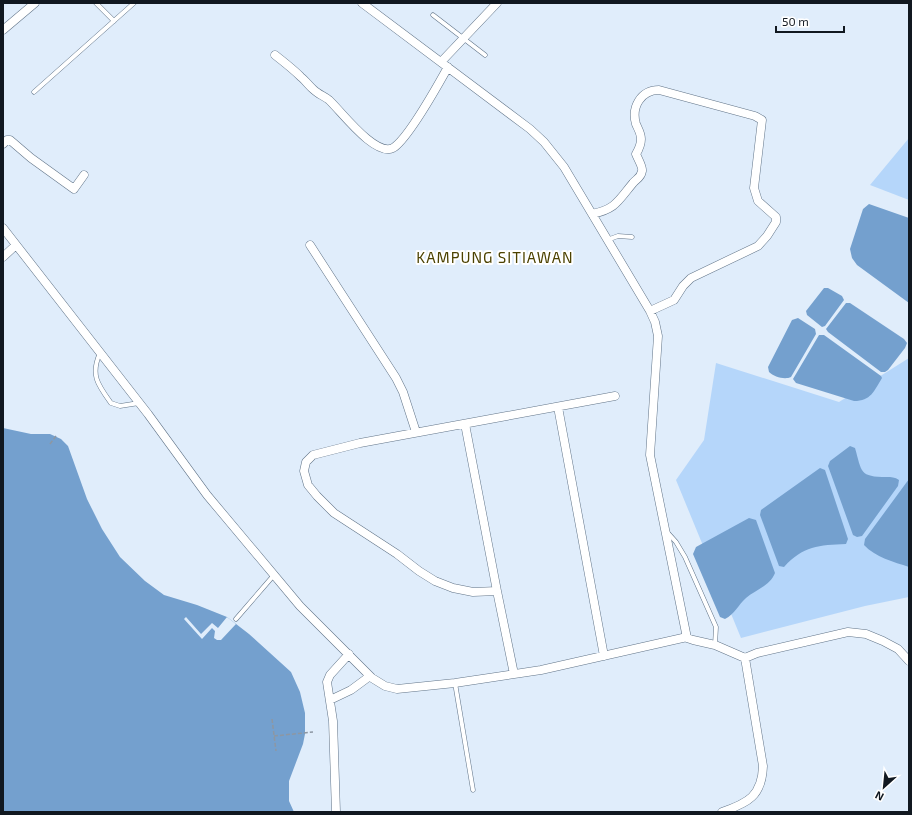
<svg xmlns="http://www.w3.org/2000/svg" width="912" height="815" font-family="'Exo 2',sans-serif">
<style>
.green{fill:#b5d6fa}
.water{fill:#74a0ce}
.pier{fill:#e0edfb}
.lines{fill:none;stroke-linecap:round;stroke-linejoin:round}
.service-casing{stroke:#617488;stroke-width:5}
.minor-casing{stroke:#617488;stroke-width:9}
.path{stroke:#8d97a3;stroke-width:1.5;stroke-dasharray:4 2;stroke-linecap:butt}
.service{stroke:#fff;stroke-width:4}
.minor{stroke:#fff;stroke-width:8}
.labels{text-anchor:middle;stroke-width:4;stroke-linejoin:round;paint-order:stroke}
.neighbourhood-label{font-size:15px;letter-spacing:1px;fill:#4c4200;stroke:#fff}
</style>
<rect width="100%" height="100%" fill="#e0edfb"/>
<path class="green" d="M909,138V200L870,185Z
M909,358V597L865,606L741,638L676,480L704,440L716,363L839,402Z"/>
<path class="water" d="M869,204L909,218V303L857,265L852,258L850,249L863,209Z
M824,288H828L842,296L844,300L825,326L822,327L807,315L806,311Z
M846,303H850L904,339L907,343L905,348L888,370L885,372H881L828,332L826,329Z
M798,318L815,329L816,334L791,377C785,380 774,377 769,372L768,367L792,320Z
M819,335H824L881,376L882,378C874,391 871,401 854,401L796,383L793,379Z
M3,428L31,434H50L61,439L68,446L87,499L102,529L120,557L145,581L164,595L197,605L227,617L249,634L291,672L300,692L305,713V734L303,744L289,781V801L294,812H3Z
M850,446L855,448C862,472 859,477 887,477C891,477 895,477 899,480L898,486L862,536L857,537L853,535L828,466L830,461Z
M820,468L825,470L848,539L846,544C819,545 803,546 784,567L779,566L760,515L761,510Z
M909,479V567C894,562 875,557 864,545L865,539Z
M749,518L756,520L775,573C770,586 755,590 746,598C738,605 735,614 725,619L720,617L693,554L696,547Z"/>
<path class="pier" d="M186,617L201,634L212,623L218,628L227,617L236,624L221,640H217L214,638L215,631L212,628L202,639L184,619Z"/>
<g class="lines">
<g class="service-casing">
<path id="service" d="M96,3L114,21
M433,15L485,55
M34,92L134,3
M607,240L618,236L632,237
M100,353C90,375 98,385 111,403L120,406L139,403
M667,532L676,542L685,557L716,627L715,645
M236,619L274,575
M455,683L473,790"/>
</g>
<g class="minor-casing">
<path id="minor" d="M362,3L530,129L544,142L564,167L650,311L655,322L658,336L650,455L687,638L693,640L715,645L745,658L757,653L848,632L866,634L883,641L898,649L909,661
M3,30L35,3
M275,55C284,62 293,69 301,77C306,81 309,86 314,90C318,94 324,96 329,100C341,111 375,157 393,148C408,139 438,85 448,67
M441,62L497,3
M3,144L7,140H10L31,158L74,189L84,175
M592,214C616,209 618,201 633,183C636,179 641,178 642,171C643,167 638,159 636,154C639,149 641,144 641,139C641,133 638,129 636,124C631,107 641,90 659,90L755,116L762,120L754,188L758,201L776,217V222L767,236L758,246L691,278L683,286L674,300L650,311
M3,228L148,414L207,495L300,606L372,678L385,686L397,689L455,683L541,670L687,637
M310,245L396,378L403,392L416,432
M3,257L16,245
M558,407L604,656
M465,424L497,591L514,674
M497,591L473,592L453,588L435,581L419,571L397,554L334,513L317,496L308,485L304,471L306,462L313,455L360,443L615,396
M330,700L351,690L370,676
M336,812L333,721L327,682L330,675L349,654
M722,812C748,803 762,796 763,766L745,658"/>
</g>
<path class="path" d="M50,444L56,436
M272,719L276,751
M274,736L313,732"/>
<use href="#service" class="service"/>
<use href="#minor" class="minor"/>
</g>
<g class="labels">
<g class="neighbourhood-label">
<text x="495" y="263">KAMPUNG SITIAWAN</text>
</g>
</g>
<rect width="912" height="815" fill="none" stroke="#111820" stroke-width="8"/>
<g transform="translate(884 787) rotate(207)" stroke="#ffffff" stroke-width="3" paint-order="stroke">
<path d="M0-3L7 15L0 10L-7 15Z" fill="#111820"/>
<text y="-6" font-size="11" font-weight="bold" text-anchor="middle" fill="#111820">N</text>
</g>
<path d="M776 26v6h68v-6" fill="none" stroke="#111820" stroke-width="2"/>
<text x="782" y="26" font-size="12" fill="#111820" stroke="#ffffff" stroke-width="3" paint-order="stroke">50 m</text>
</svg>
